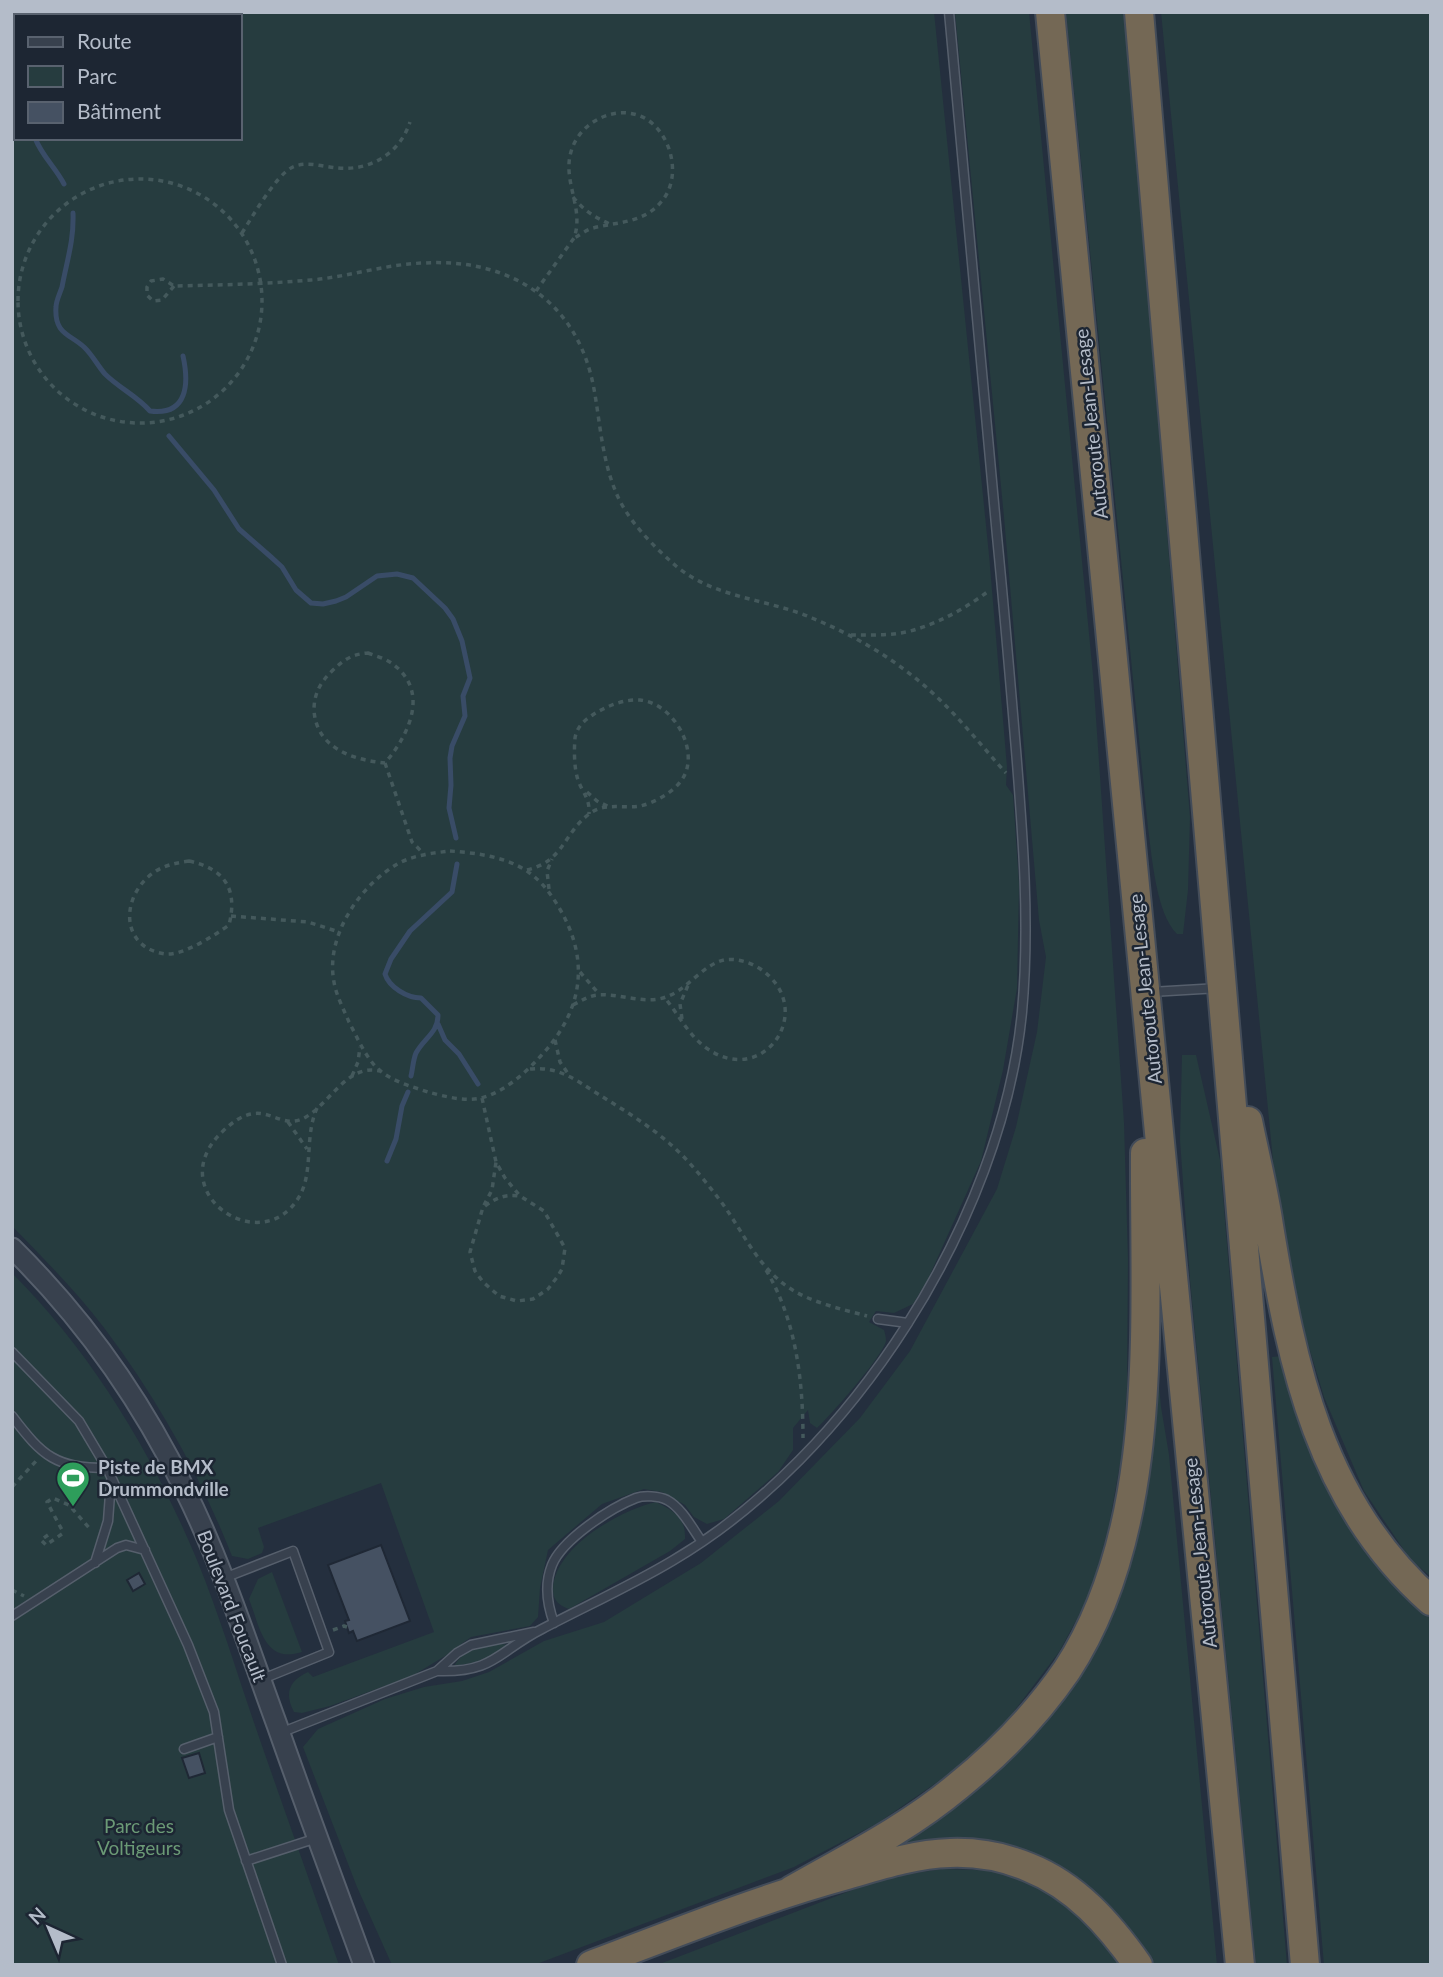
<svg xmlns="http://www.w3.org/2000/svg" width="1443" height="1977" font-family="Lato,sans-serif">
<style>
.green{fill:#263c3f;fill-rule:evenodd}
.lines{fill:none;stroke-linecap:round;stroke-linejoin:round}
.stream{stroke:#394c67;stroke-width:5}
.building{fill:#455162;stroke:#1f2835;stroke-width:2}
.service-casing{stroke:#565f6c;stroke-width:11}
.tertiary-casing{stroke:#565f6c;stroke-width:23}
.motorway-casing{stroke:#434c59;stroke-width:32}
.path{stroke:#44595c;stroke-width:3.5;stroke-dasharray:5 5;stroke-linecap:butt}
.service{stroke:#38414e;stroke-width:8}
.tertiary{stroke:#38414e;stroke-width:19}
.motorway{stroke:#746855;stroke-width:28}
.labels{text-anchor:middle;stroke-width:5;stroke-linejoin:round;paint-order:stroke}
.street-label{font-size:19px;fill:#b4bcc9;stroke:#1d2633}
.poi-label{font-size:19px;font-weight:bold;fill:#b4bcc9;stroke:#1d2633;text-anchor:start}
.park-label{font-size:19px;fill:#6b9a76;stroke:#1d2633}
</style>
<rect width="100%" height="100%" fill="#242f3e"/>
<path class="green" d="M12,12H934L989,555L1007,767L1006,785L1013,795L1019,884L1017,988L1003,1070L981,1161L928,1279L913,1304L894,1313L876,1311L869,1322L884,1330C885,1333 886,1337 886,1341C883,1356 830,1416 817,1428L810,1423L808,1410L793,1428V1450L778,1472L724,1519L707,1524L694,1517L685,1505L662,1492L644,1489L602,1504L548,1550L540,1588L538,1617L530,1626L471,1637L445,1656L412,1676L330,1706L302,1713L294,1712C284,1693 289,1681 308,1672L313,1677L434,1632L381,1483L258,1528L264,1547L262,1553L248,1559L232,1556C200,1475 157,1398 105,1329C77,1292 44,1259 12,1226ZM16,16H240V138H16Z
M955,12H1029L1093,675L1124,1123L1128,1259L1127,1388L1122,1453L1109,1525L1091,1593L1059,1652L1009,1718L962,1765L878,1823L794,1867L534,1965H392L357,1887L303,1747L318,1729L385,1699L424,1687L462,1681L489,1672L544,1641L604,1622L701,1563L779,1501L860,1418L910,1351L997,1189L1016,1127L1037,1032L1046,957L1039,920L1004,517Z
M1066,12H1125L1190,817L1188,890L1183,934H1177C1156,913 1152,857 1148,828Z
M1161,12H1431V1577L1410,1559L1364,1491L1324,1397L1301,1321L1275,1181Z
M1182,1055H1196L1220,1160L1287,1965H1256L1190,1280L1180,1140Z
M12,1273C93,1354 153,1455 197,1560C221,1619 239,1680 260,1740C286,1815 313,1890 339,1965H12Z
M1282,1356L1431,1614V1965H1324L1272,1357Z
M1157,1362L1161,1407L1169,1455L1217,1965H1151L1067,1874L879,1855L1073,1680Z
M656,1502C674,1511 686,1518 685,1539L670,1551L569,1609C560,1606 553,1601 553,1590C553,1548 620,1510 656,1502Z
M272,1572L302,1652C264,1664 260,1627 249,1599L258,1579Z
M497,1643L508,1645L483,1661L454,1666C464,1650 478,1646 497,1643Z
M942,1869C970,1870 1002,1869 1028,1880C1066,1897 1097,1932 1120,1965H657L855,1889L896,1876Z"/>
<g class="lines">
<path class="stream" d="M12,72L16,81
M35,138C42,156 55,167 64,184
M73,213C74,241 67,260 62,287C60,293 56,301 56,307C54,335 71,334 85,348C93,356 98,366 105,374C119,388 137,396 150,411C188,416 189,383 183,356
M169,436L214,490L239,529L271,557L282,567L296,590L311,603L323,604L336,601L346,597L377,576L397,574L413,578L445,608L453,619L462,641L470,678L463,696L465,716L452,746L450,758L451,785L449,808L456,838
M438,1024L445,1040L459,1054L478,1084
M411,1076C413,1068 413,1060 416,1053C424,1038 438,1033 438,1015L421,998C407,998 389,987 385,974L391,959L410,931L452,892L457,864
M387,1161L396,1139L402,1106L408,1092"/>
</g>
<path class="building" d="M381,1545L410,1621L357,1641L353,1631L349,1633L345,1621L349,1620L328,1565Z
M139,1573L145,1584L133,1591L127,1580Z
M199,1753L205,1773L189,1778L182,1758Z"/>
<g class="lines">
<g class="service-casing">
<path id="service" d="M1151,992L1219,988
M878,1319L908,1323
M12,1352L79,1421L107,1468L188,1645L214,1712L229,1810L282,1965
M12,1416C43,1457 56,1468 107,1468
M95,1563L108,1521L111,1481
M224,1578L293,1551L329,1652L260,1680
M12,1616L117,1548L126,1545L145,1550
M554,1623C547,1604 544,1585 552,1565C562,1540 610,1508 636,1498C644,1495 659,1496 667,1500C682,1508 692,1528 702,1542
M437,1671C495,1673 498,1651 542,1629C586,1606 630,1586 672,1561C851,1456 1002,1220 1022,1012C1030,925 1023,837 1016,750C1010,678 1004,607 997,536C981,362 965,187 949,12
M280,1733L437,1671L457,1653L471,1645L534,1632
M184,1749L218,1737
M246,1861L317,1838"/>
</g>
<g class="tertiary-casing">
<path id="tertiary" d="M12,1248C82,1317 141,1400 184,1488C222,1564 248,1646 277,1725C305,1805 335,1885 364,1965"/>
</g>
<g class="motorway-casing">
<path id="motorway" d="M1050,12L1240,1965
M1139,12L1305,1965
M1248,1121C1255,1156 1264,1191 1269,1226C1292,1366 1320,1503 1431,1601
M792,1890C848,1858 908,1828 958,1786C999,1753 1037,1714 1067,1670C1161,1526 1144,1318 1145,1153
M591,1965C676,1933 759,1899 847,1875C881,1865 915,1854 950,1853C977,1852 1004,1857 1028,1867C1076,1886 1109,1924 1138,1965"/>
</g>
<path class="path" d="M18 301a122 122 0 1 1 244 0a122 122 0 1 1-244 0Z
M573,197C584,211 596,218 612,225
M242,233C252,217 276,176 291,168C305,160 323,167 338,168C371,171 400,153 410,122
M174,286L162,300L153,301L147,295V287L151,281L163,279L174,286C220,285 265,284 311,280C348,277 386,264 424,263C510,258 578,301 594,389C600,422 602,458 615,490C626,519 652,545 676,566C714,598 768,599 812,618C851,634 888,655 920,682C952,708 978,742 1006,773
M536,291L574,238C586,205 556,175 576,140C591,114 630,102 654,125C674,144 680,181 661,202C644,223 617,222 593,228C586,230 580,235 574,238
M851,635C873,635 897,636 917,629C943,621 969,606 990,590
M368,653C376,656 387,659 394,665C430,693 408,736 385,763C353,760 316,748 314,710C314,694 320,683 331,672C343,660 352,654 368,653Z
M385,763L412,842L424,854
M587,792L597,801L609,807
M450,851C477,853 509,857 531,874C544,884 553,897 561,911C592,966 580,1016 537,1060C523,1075 502,1093 481,1098C465,1102 443,1096 428,1092C410,1086 390,1081 376,1067C364,1054 357,1037 349,1022C344,1010 336,995 334,982C325,936 360,885 399,863C415,855 433,853 450,851Z
M189,861C225,869 238,889 229,925C215,935 183,956 165,954C119,947 121,896 153,873C164,865 176,863 189,861Z
M527,870C564,861 563,834 589,814C604,802 623,809 640,806C654,803 672,793 681,781C702,753 674,703 640,700C624,699 607,706 594,714C585,720 577,726 575,738C574,750 574,768 578,780C583,794 590,798 589,814
M549,889L547,871L552,859
M231,916L308,922L339,932
M580,972L599,994
M573,1005C581,1001 588,996 597,995C619,993 645,1005 666,997C687,990 702,965 724,960C736,958 749,962 759,968C820,1008 763,1091 705,1047C688,1034 678,1014 665,998
M682,1019L680,1004L689,983
M555,1040L560,1062L569,1075
M530,1069C558,1066 576,1080 598,1094C622,1109 647,1124 669,1143C688,1159 706,1182 722,1203C741,1229 754,1259 779,1280C802,1301 838,1308 867,1316
M352,1076L358,1062L360,1047
M482,1098L496,1162L505,1178L520,1196L544,1211L565,1248L562,1269L558,1276L548,1289L533,1299L517,1301L499,1296L483,1282L475,1271L470,1252L483,1207L492,1190L496,1162
M317,1108C304,1137 314,1172 299,1197C261,1261 159,1191 223,1131C265,1091 276,1134 306,1117C330,1103 348,1063 380,1071
M288,1122L307,1149
M485,1206C496,1198 505,1194 519,1196
M766,1270C796,1320 803,1380 803,1438
M12,1487L37,1460
M48,1535L41,1540L46,1545L62,1534V1530L47,1502L53,1498L69,1505L91,1530
M12,1590L24,1596
M333,1630L344,1626L347,1627"/>
<use href="#service" class="service"/>
<use href="#tertiary" class="tertiary"/>
<use href="#motorway" class="motorway"/>
</g>
<defs>
<g id="stadium-pin" transform="scale(1.75)"><path d="M0 17L-7.5 6A9.5 9.5 0 1 1 7.5 6Z" fill="#2e9e5b" stroke="#1d2633"/><path d="M0-5a6.5 5 0 1 0 0 10a6.5 5 0 1 0 0-10ZM-3.5-1.8h7v3.6h-7Z" fill="#fff"/></g>
</defs>
<g fill-rule="evenodd">
<use href="#stadium-pin" x="73" y="1478"/>
</g>
<g class="labels">
<g class="street-label">
<text transform="translate(1091 424) rotate(-96)" y="7">Autoroute Jean-Lesage</text>
<text transform="translate(1145 989) rotate(-96)" y="7">Autoroute Jean-Lesage</text>
<text transform="translate(1200 1553) rotate(-96)" y="7">Autoroute Jean-Lesage</text>
<text transform="translate(232 1606) rotate(69)" y="7">Boulevard Foucault</text>
</g>
<g class="poi-label">
<text x="98" y="1474">Piste de BMX<tspan x="98" dy="22">Drummondville</tspan></text>
</g>
<g class="park-label">
<text x="139" y="1833">Parc des<tspan x="139" dy="22">Voltigeurs</tspan></text>
</g>
</g>
<rect width="1443" height="1977" fill="none" stroke="#b4bcc9" stroke-width="28"/>
<rect x="14" y="14" width="228" height="126" fill="#1d2633" stroke="#59626f" stroke-width="2"/>
<rect x="28" y="37" width="35" height="10" fill="#38414e" stroke="#59626f" stroke-width="2"/>
<text x="77" y="49" font-size="21" fill="#b4bcc9">Route</text>
<rect x="28" y="66" width="35" height="21" fill="#263c3f" stroke="#59626f" stroke-width="2"/>
<text x="77" y="84" font-size="21" fill="#b4bcc9">Parc</text>
<rect x="28" y="102" width="35" height="21" fill="#455162" stroke="#59626f" stroke-width="2"/>
<text x="77" y="119" font-size="21" fill="#b4bcc9">Bâtiment</text>
<g transform="translate(49 1928) rotate(316)" stroke="#1d2633" stroke-width="5" paint-order="stroke">
<path d="M0-5L12 26L0 18L-12 26Z" fill="#b4bcc9"/>
<text y="-10" font-size="19" font-weight="bold" text-anchor="middle" fill="#b4bcc9">N</text>
</g>
</svg>
